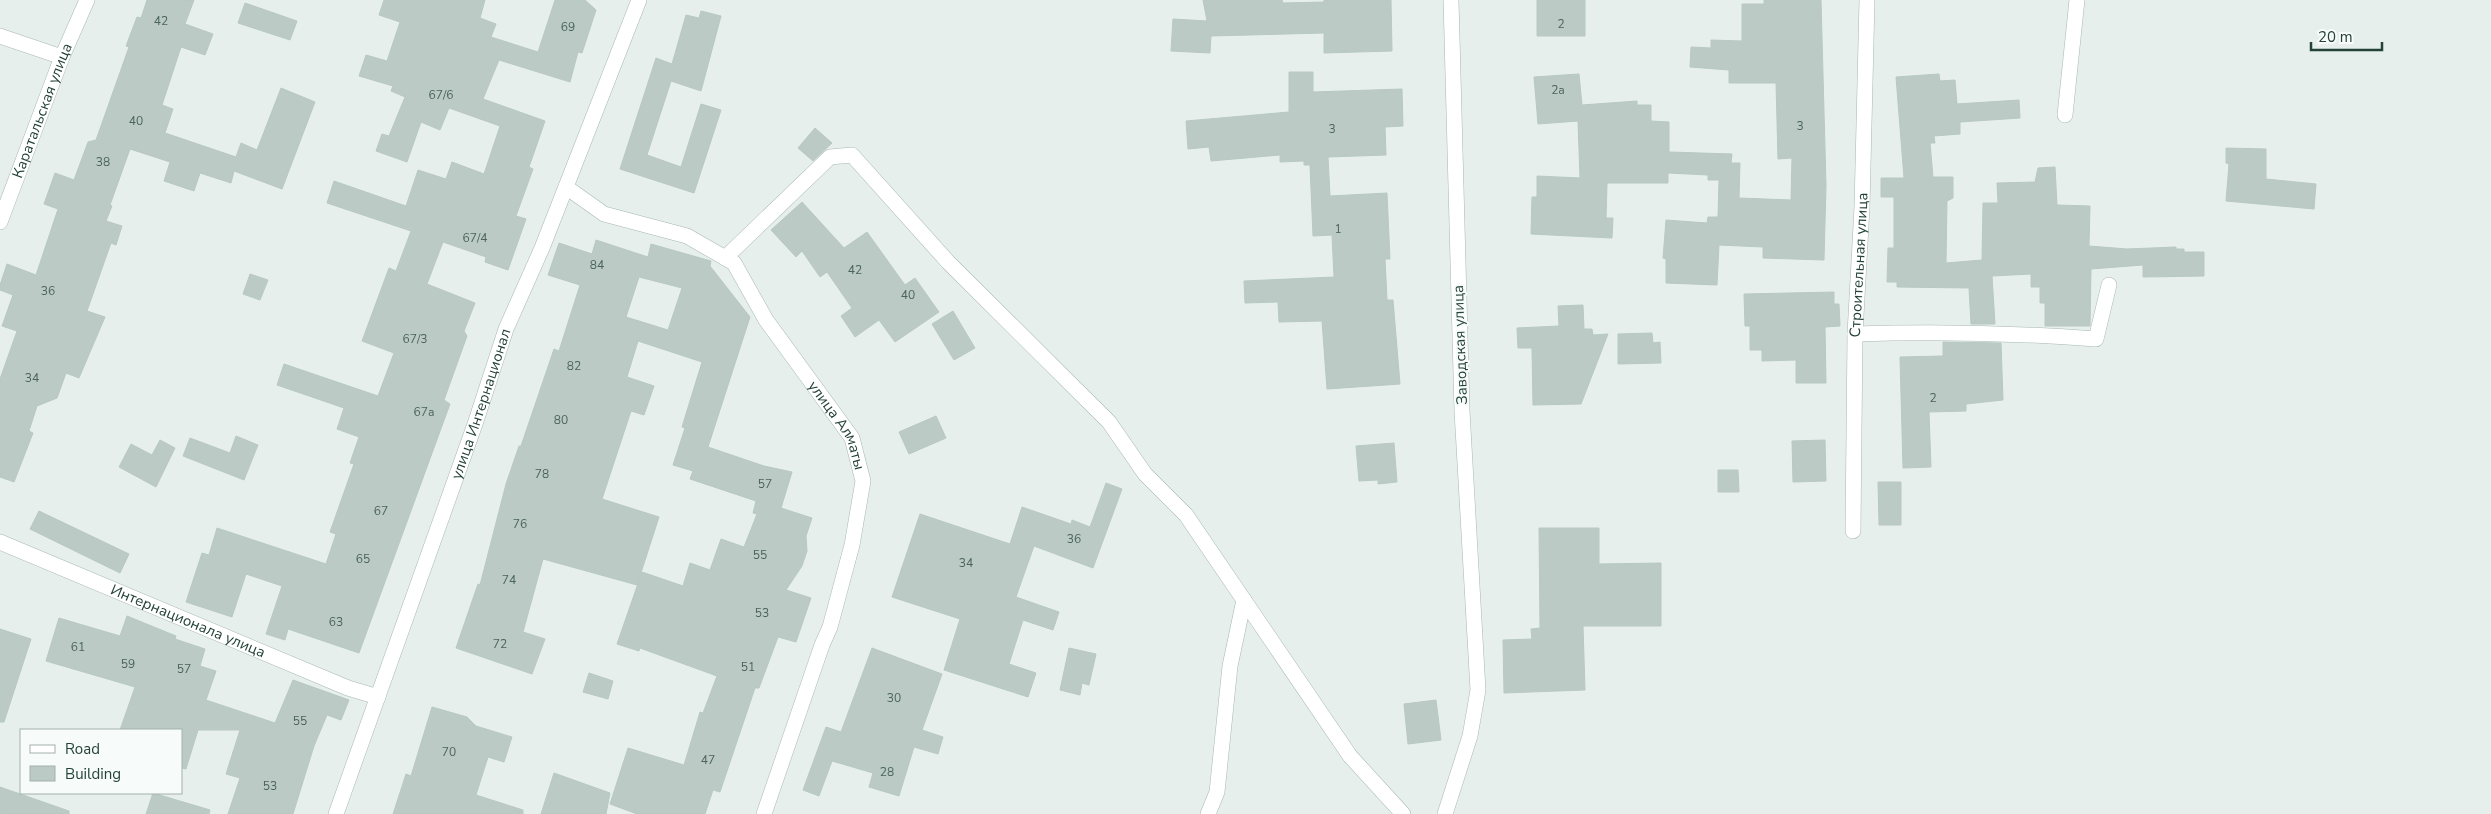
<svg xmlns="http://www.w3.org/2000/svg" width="2491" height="814" font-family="'Nunito Sans',sans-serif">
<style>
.building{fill:#bbcac4;stroke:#b8c9c2;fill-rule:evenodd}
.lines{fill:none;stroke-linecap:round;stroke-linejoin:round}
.minor-casing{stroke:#a8b8b2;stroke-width:16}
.minor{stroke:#fff;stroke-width:15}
.labels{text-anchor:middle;stroke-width:4;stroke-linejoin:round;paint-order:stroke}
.number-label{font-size:12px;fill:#4a645c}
.street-label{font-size:15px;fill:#24423a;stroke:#f7fbf9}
</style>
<rect width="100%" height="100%" fill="#e6efeb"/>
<path class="building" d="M147,0H194L185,24L213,34L205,55L181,47L162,105L173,109L165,133L236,157L241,143L257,150L281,88L315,102L282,189L234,171L231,183L200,173L194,191L164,181L170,162L130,149L110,205L112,206L106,221L122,226L116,245L111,243L87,311L105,317L79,378L66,373L57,398L37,406L29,431L33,433L14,482L0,477V379L17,331L2,326L13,295L0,290V285L7,264L36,275L58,209L44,204L55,173L74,180L88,142L96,140L129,47L126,46L137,17L141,18Z
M384,0H485L480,18L496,24L491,37L538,52L555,0H585L596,10L582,53L578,52L570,82L499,60L483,99L545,121L529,167L533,169L516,216L526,219L508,270L485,262L486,257L443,242L427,284L475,303L464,331L467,336L444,400L450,404L359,653L288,629L285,640L266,634L282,586L246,574L232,617L186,602L202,553L209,555L217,528L326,564L336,534L330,532L354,464L350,463L359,437L337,429L344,408L277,385L284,364L378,396L394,353L362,341L389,268L396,271L411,231L327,203L334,181L406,206L418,170L446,179L452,162L484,174L500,126L449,108L440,130L421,122L407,162L376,151L382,134L389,136L405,97L391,91L393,86L359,76L366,55L387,61L400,22L379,15Z
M1203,0H1282L1283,3L1324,2V0H1391L1392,51L1324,53V33L1211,36L1210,53L1171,51L1173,19L1207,21Z
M1537,0H1585V36H1537Z
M1764,0H1821L1826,186L1824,260L1763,258V247L1719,245L1717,285L1666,283V259L1663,258L1666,220L1707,223L1708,217H1718L1719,180H1708V175L1668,173V183H1607L1606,218H1613L1612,238L1531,234L1532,197H1537V176L1580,178L1578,121L1538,124L1534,77L1579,74L1582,105L1637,101V105H1651V121L1669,122V152L1732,154L1731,163H1740L1739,198L1791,200L1792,158L1778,159L1776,83H1729V70L1690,67L1691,47L1711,48V40L1742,41V4H1764Z
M245,3L297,21L290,40L238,23Z
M701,11L721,16L701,91L671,81L647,155L681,167L701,104L721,110L694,193L620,169L656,58L672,64L686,15L699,18Z
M1289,72H1313V92L1402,89L1403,126L1385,127L1386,155L1328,157L1330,196L1387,193L1390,259H1385L1387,300H1393L1400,384L1327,389L1322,321L1279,322L1278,302L1245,303L1244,281L1334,277L1332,235L1313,236L1310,165H1304V161L1280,162V155L1211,161L1209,147L1188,149L1186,121L1289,112Z
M1939,74L1940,81L1955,80L1957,104L2019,100L2020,118L1960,122V134L1934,136L1935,143H1930L1933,177H1953V198L1947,201L1946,263L1982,260L1983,203H1998L1997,183L2035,182L2038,168L2055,167L2057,205L2090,206L2089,246L2127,249L2176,247V249H2184V252H2204V276L2143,277V265L2091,269L2090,326H2045V303H2040V287H2031V274L1992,276L1995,324H1971L1969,288L1897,287V282H1887L1888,248H1894V197H1881V178H1904L1896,77Z
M815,128L832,143L813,161L798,148Z
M2226,148L2266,149V179L2316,184L2314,209L2226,201L2229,164L2226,163Z
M802,202L844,248L867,232L905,285L915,278L939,312L895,342L879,320L855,337L841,316L852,308L827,272L820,277L802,251L796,257L771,230Z
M596,240L648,257L651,244L711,261L710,266L750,317L708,447L764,466L792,472L781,508L812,518L806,536L807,551L802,566L786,590L811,598L796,642L778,637L759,688H755L720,792L713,790L705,814H637L610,804L628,748L684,765L700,712L703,713L717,676L640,648L639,651L617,644L642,572L683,586L690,563L710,570L721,539L744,547L757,514L753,513L756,501L690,479L693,471L673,465L685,428L682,427L702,362L638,341L627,377L654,386L644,415L631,411L602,499L659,517L637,585L543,559L523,632L545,639L532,674L456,648L478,584L480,585L506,484L519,446H521L554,349L559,351L580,285L548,275L559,243L592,254ZM639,277L682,288L668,330L626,317Z
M250,274L268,280L260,300L243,294Z
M1834,292V304H1839L1840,326L1825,327L1826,383H1796V360L1762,361V350H1750V326H1745L1744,294Z
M1583,305L1584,329H1592L1593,335L1608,334L1581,404L1533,405L1532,348H1518L1517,328L1559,326L1558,306Z
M953,311L975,348L954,360L932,324Z
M1652,333L1653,343L1660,342L1661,363L1618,364V334Z
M1943,342L2001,343L2003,400L1966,404V411L1929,412L1931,467L1903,468L1900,357L1943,356Z
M936,416L946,438L909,454L899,432Z
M236,436L258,445L244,480L183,456L190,438L230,453Z
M160,440L175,448L156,487L119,467L131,444L152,455Z
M1825,440L1826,481L1793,482L1792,441Z
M1394,443L1397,482L1378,484V480L1359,481L1356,446Z
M1718,470H1738L1739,492H1718Z
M1878,482H1901V525H1879Z
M1106,483L1122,489L1093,568L1034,546L1016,597L1059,612L1053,630L1023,620L1009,664L1036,673L1028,697L944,670L960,619L892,597L920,514L1010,544L1022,507L1071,524L1072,520L1090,527Z
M39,511L129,554L120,573L30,529Z
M1539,528H1599V564L1661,563V626H1583L1585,690L1504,693L1503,640L1532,639L1531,629L1540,628Z
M127,616L176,636L175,639L205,649L200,666L216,671L206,700L275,723L293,680L349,700L341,720L327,715L314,746L293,814H228L240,778L226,774L240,730H198L186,769L181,768V730H120L135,687L46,661L59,618L120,636Z
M0,629L31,639L4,722H0Z
M872,648L942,674L922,730L943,737L938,754L914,747L899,796L869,787L873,773L832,761L819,796L803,790L826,727L841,732Z
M1069,648L1096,654L1089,685L1082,683L1080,695L1060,690Z
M589,673L613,681L608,699L583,692Z
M1436,700L1441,740L1408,744L1404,704Z
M432,707L467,717L476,726L512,737L504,762L488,757L476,795L523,810V814H393L406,774L411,776Z
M554,773L610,793L606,814H541Z
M0,787L69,811V814H0Z
M153,793L210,810L209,814H146Z"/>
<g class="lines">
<g class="minor-casing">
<g id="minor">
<path d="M0,36L62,57"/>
<path d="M2065,115L2077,0"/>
<path id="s1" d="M566,187L604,214L687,236L734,263L766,320L852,438L863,481L852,545L830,627L822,645L764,814"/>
<path id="s2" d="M0,222L62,57L87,0"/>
<path d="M725,258L830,157L852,155L948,262L1109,422L1145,474L1186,515L1350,756L1403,814"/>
<path d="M1855,334C1936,331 2016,333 2096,339L2109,285"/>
<path id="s3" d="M1853,531L1855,334L1862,207L1867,0"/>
<path id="s4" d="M0,542L348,688L378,697"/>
<path id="s5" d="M336,814L475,424L506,329L542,248L639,0"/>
<path d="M1208,814L1217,792L1230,666L1244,600"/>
<path d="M1445,814L1470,736L1478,690L1462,411L1451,0"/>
</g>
</g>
<use href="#minor" class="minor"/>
</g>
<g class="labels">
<g class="number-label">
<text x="161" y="25">42</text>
<text x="1561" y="28">2</text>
<text x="568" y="31">69</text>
<text x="1558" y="94">2а</text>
<text x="441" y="99">67/6</text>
<text x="136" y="125">40</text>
<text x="1800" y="130">3</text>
<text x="1332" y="133">3</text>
<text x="103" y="166">38</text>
<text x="1338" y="233">1</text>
<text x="475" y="242">67/4</text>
<text x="597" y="269">84</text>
<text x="855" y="274">42</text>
<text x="48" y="295">36</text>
<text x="908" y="299">40</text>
<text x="415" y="343">67/3</text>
<text x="574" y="370">82</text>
<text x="32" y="382">34</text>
<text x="1933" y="402">2</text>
<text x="424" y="416">67а</text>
<text x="561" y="424">80</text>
<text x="542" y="478">78</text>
<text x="765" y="488">57</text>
<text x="381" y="515">67</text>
<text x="520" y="528">76</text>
<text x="1074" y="543">36</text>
<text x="760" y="559">55</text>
<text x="363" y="563">65</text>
<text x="966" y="567">34</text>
<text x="509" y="584">74</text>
<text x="762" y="617">53</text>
<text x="336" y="626">63</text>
<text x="500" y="648">72</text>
<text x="78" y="651">61</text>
<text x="128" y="668">59</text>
<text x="748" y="671">51</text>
<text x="184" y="673">57</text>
<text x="894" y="702">30</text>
<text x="300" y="725">55</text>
<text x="449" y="756">70</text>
<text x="708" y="764">47</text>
<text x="887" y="776">28</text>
<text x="270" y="790">53</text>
</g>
<g class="street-label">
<text dy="5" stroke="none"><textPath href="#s2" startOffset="119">Каратальская улица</textPath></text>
<text dy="5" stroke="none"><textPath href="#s3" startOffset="266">Строительная улица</textPath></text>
<text transform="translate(1460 345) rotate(-92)" y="5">Заводская улица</text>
<text dy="5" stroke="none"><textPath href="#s5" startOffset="435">улица Интернационал</textPath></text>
<text dy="5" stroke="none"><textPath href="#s1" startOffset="380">улица Алматы</textPath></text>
<text dy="5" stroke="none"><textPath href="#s4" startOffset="204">Интернационала улица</textPath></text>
</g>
</g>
<rect x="20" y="729" width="162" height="65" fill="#f7fbf9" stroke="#a3b1ad"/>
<rect x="30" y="745" width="25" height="8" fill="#ffffff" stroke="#a3b1ad"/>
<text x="65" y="754" font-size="15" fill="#24423a">Road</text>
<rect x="30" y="766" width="25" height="15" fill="#bbcac4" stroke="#a3b1ad"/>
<text x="65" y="779" font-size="15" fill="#24423a">Building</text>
<path d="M2311 42v8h71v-8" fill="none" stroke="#24423a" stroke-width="2.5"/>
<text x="2318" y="42" font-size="15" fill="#24423a" stroke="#f7fbf9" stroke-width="4" paint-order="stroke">20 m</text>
</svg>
